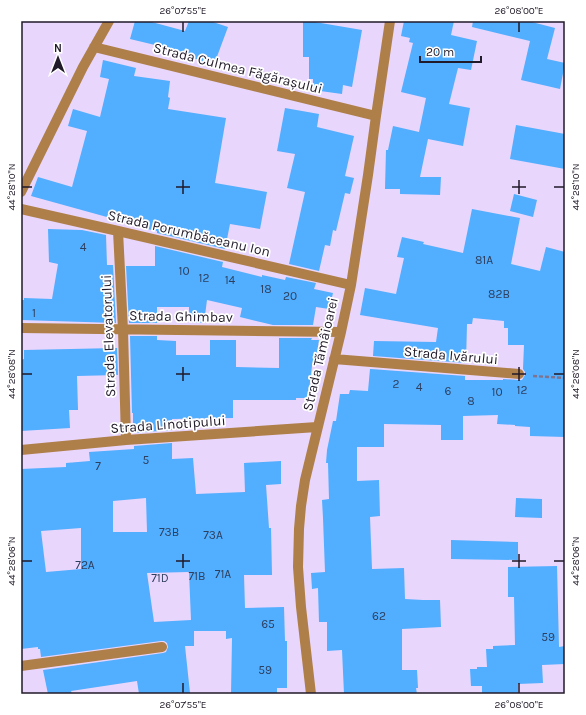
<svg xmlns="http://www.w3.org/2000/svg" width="586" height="715" font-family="Karla,sans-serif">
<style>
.building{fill:#52aeff;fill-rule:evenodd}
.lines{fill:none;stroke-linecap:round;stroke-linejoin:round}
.path{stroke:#80738d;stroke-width:2.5;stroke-dasharray:4 2;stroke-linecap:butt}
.street{stroke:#af7f49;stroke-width:10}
.ticks{fill:none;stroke:#211a28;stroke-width:1.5}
.labels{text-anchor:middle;stroke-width:3.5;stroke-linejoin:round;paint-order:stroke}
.number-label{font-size:12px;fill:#2d3f5e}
.street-label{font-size:14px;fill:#211a28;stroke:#fff}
.neatline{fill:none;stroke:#211a28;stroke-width:1.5}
.ticks-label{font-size:10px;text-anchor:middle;fill:#211a28}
</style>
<rect width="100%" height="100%" fill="#e9d6fc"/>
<path class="building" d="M135,21H148L185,31L189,21H210L228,27L215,62L208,60L207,63L180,53V51L130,39Z
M303,21H309L362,30L352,87L343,85L342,94L313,90V79H309V57H303Z
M404,21H454L451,35L477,41L471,70L458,68L449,104L470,108L463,146L428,139L420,177H441L440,195L400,194V189H385L386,150H388L393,126L419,132L426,98L401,92L413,43L409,42L410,38L401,36Z
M473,21H528L555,28L547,59L565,63L560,89L521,80L530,41L472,27Z
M103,60L136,68L134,76L170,81L168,97L170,98L168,109L226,118L215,183L267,192L260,229L230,224L225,249L157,233V231L142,228L143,227L31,196L38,177L72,187L87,131L68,126L73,109L100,117L109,79L100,77Z
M285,108L319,114L317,127L354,136L345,176L354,178L350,194L345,193L336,231L333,230L330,246L325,245L319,271L289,264L305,192L287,188L295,154L277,151Z
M516,125L565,134V169L510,159Z
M514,194L537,200L533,217L510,211Z
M472,209L520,218L511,264L540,271L546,247L565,252V437L530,436V427L515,426V425L497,424L498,415L463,416V440H441V425L384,424V447H357V481L379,480L380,516L370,517L372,569L404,568L405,599L423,600H440L441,627L402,629V670H417L418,688H416L417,694H344L342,650L327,651V622H319L318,588L312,589L311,573L325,572L323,518L322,500L329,499L328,463H326L327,450L333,421H336L340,394H349L350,390L368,391L370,369H371L465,376V380H503V379L519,380H522L525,375V372L523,369L524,345H508V328H504V321L473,318L472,324H467L466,363L373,356L374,341L436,342L438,328L360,315L365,288L396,294L404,258L397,257L402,237L424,242L423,244L463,253Z
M48,229L82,230L106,235L107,265H113L116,323L21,320V300H24V298L52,299L58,264L49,262Z
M155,246L223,262L222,267L262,277V275L285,280L286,277L316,283L314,289L333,293L329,309L316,307L313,325H273L240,317L242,308L207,300L204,323L189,322V307H157V323H129L126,266H155Z
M130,336H157V340L176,341V355H210V340H236V367L279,368V338H312L311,340H319L315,366H312L308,398H296V400H233V418L172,419V430L133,433V413H132Z
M117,348L118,375L77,376L78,410H69L70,428L21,431V360L24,359V350Z
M172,443V459L193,458L196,494L245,492L244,463L281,461V484L266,485L269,528H271L272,575H244L245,608L284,607L285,641H287V688H277V694H231L232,638L226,639V631H194V646H185L190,693L182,694H139L137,681L71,691L72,694H48L43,670L163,653L166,652L168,647L167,643L164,641H161L41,657L40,649H38V647L21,649V469L66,467V463L90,461L89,452L134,449V446ZM146,498L147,532H113V501ZM81,528V569L46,572L41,531ZM189,572L191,620L154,622L147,573Z
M516,498L542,499V518L515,517Z
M451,540L518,542V560L451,559Z
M557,566L559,647L565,646V664L542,665L543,683L518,684V694H482V686H471L470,669H477V667H487L486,649H493V646L515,645L514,597H508V567Z"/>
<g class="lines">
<path class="path" d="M533,376L565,378"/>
<path class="street" d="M94,47L376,116
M21,192L83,67L109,21
M21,209L118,231L351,285
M118,231L123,330L126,440
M21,328L341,332
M334,359L519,374
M21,450L126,440L317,427
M21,666L162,647
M311,694L301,607L298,567L299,529L301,506L305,480L341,332L351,285L368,175L376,116L390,21"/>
</g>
<path class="ticks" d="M183,22V32M519,22V32M183,180V194M519,180V194M22,187H32M176,187H190M512,187H526M554,187H564M183,367V381M519,367V381M22,374H32M176,374H190M512,374H526M554,374H564M183,554V568M519,554V568M22,561H32M176,561H190M512,561H526M554,561H564M183,683V693M519,683V693"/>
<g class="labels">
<g class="number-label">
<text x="83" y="251">4</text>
<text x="484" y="264">81A</text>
<text x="184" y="275">10</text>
<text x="204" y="282">12</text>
<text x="230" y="284">14</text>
<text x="266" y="293">18</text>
<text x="499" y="298">82B</text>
<text x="290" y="300">20</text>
<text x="34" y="317">1</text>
<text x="396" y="388">2</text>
<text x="419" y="391">4</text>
<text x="522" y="394">12</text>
<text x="448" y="395">6</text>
<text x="497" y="396">10</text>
<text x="471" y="405">8</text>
<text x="146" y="464">5</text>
<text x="98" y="470">7</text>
<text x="169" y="536">73B</text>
<text x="213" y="539">73A</text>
<text x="85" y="569">72A</text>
<text x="223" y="578">71A</text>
<text x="197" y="580">71B</text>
<text x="160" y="582">71D</text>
<text x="379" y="620">62</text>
<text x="268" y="628">65</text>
<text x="548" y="641">59</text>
<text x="265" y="674">59</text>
</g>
<g class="street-label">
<text transform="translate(238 68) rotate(14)" y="5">Strada Culmea Făgărașului</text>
<text transform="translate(189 233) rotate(13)" y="5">Strada Porumbăceanu Ion</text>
<text transform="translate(181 316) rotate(1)" y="5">Strada Ghimbav</text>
<text transform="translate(108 336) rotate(-92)" y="5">Strada Elevatorului</text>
<text transform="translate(320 354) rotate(-77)" y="5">Strada Tămâioarei</text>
<text transform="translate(451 355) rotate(5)" y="5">Strada Ivărului</text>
<text transform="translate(168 424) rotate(-4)" y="5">Strada Linotipului</text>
</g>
</g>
<rect width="586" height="715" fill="none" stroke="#ffffff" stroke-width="44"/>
<g transform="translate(58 58)" stroke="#ffffff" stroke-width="3" paint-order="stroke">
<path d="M0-3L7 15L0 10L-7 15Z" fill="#211a28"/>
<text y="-6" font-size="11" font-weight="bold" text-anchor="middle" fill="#211a28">N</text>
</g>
<path d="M420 56v6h61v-6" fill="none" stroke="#211a28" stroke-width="2"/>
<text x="426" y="56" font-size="12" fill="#211a28" stroke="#ffffff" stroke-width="3" paint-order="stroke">20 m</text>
<rect x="22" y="22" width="542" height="671" class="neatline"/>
<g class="ticks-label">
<text x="183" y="14">26°07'55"E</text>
<text x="519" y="14">26°08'00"E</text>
<text transform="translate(11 187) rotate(-90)" y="4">44°28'10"N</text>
<text transform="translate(575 187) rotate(-90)" y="4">44°28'10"N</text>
<text transform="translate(11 374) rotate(-90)" y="4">44°28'08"N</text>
<text transform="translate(575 374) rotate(-90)" y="4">44°28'08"N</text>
<text transform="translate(11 561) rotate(-90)" y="4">44°28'06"N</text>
<text transform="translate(575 561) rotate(-90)" y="4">44°28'06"N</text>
<text x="183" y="708">26°07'55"E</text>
<text x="519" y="708">26°08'00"E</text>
</g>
</svg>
